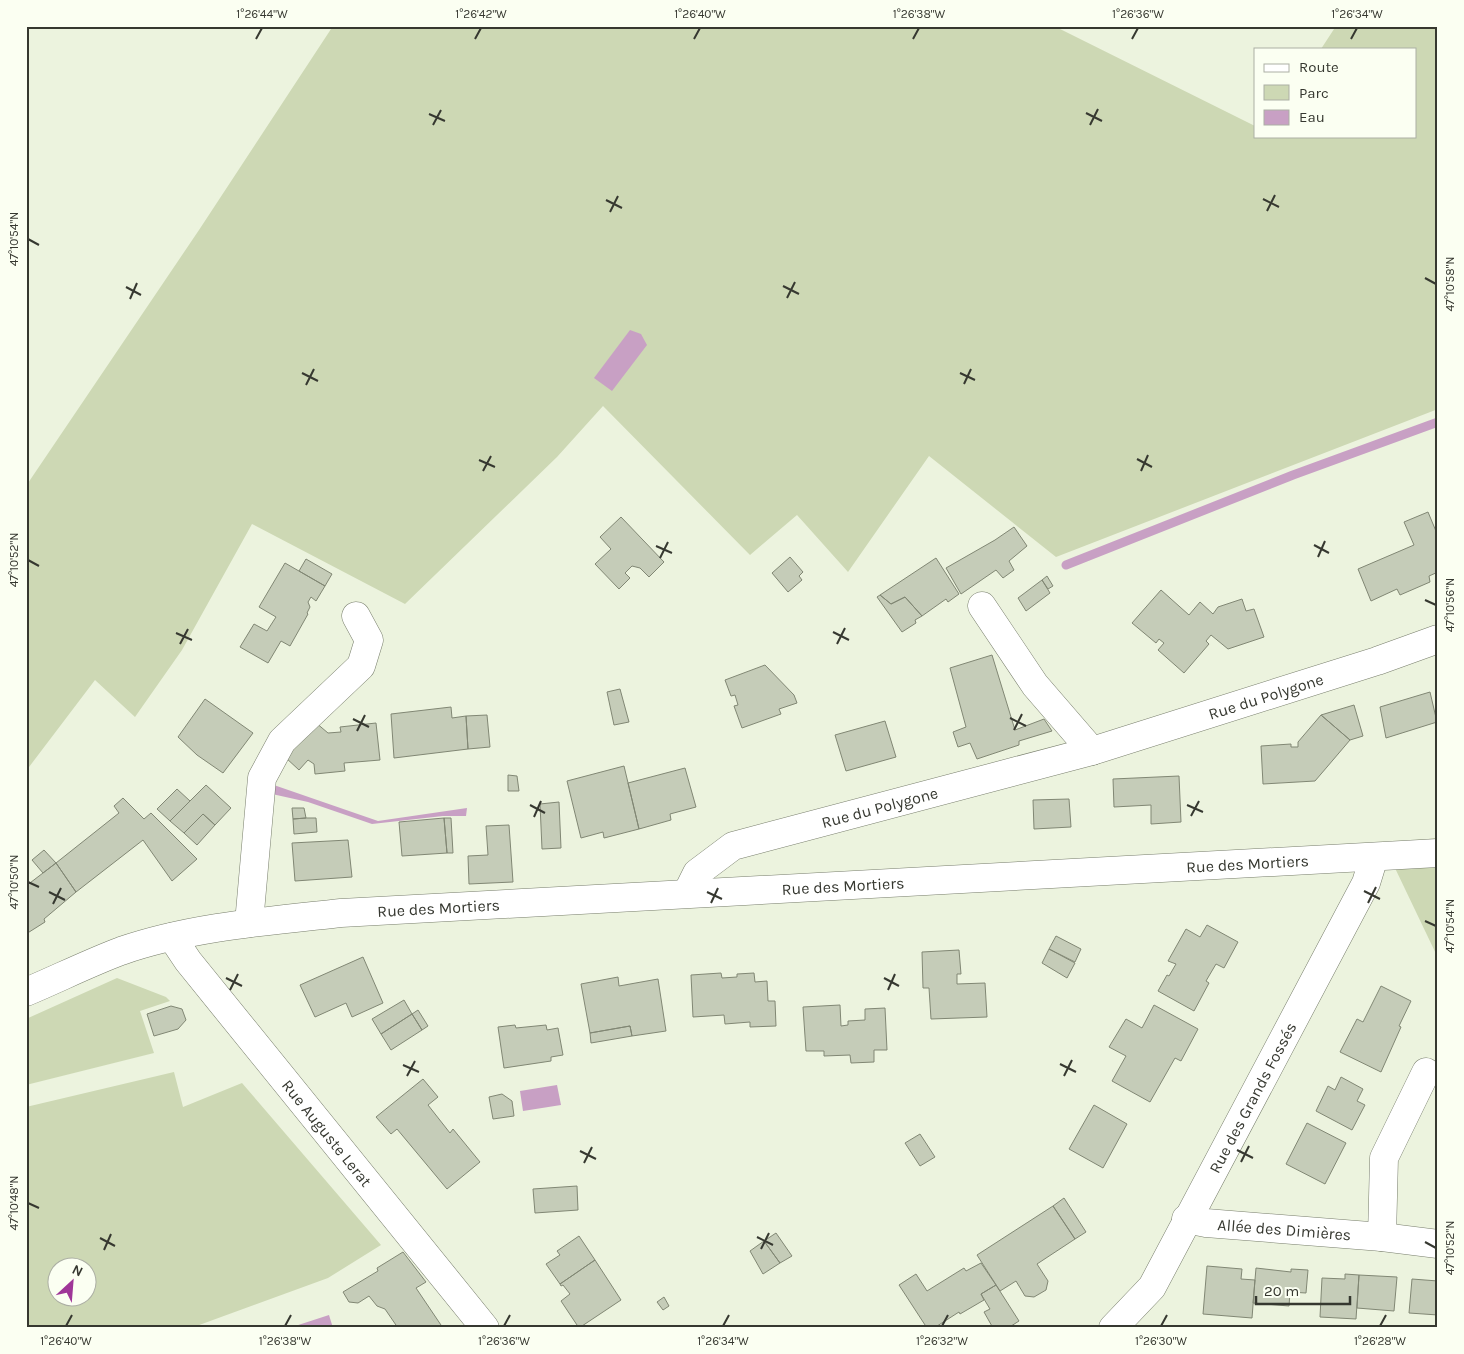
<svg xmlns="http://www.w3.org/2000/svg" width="1464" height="1354" font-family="Karla,sans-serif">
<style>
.green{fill:#cdd8b4;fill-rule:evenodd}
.water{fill:#c8a0c4}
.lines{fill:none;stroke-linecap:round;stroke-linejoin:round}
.stream{stroke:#c8a0c4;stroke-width:9}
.building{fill:#c5ccb8;stroke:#818774}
.minor-casing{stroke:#787e6c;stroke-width:29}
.minor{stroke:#fff;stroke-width:28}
.ticks{fill:none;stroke:#363830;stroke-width:2}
.labels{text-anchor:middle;stroke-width:4.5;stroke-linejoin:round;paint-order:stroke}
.street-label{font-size:16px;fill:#363830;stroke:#fbfff2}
.neatline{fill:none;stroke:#363830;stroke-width:2}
.ticks-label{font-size:12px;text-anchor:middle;fill:#363830}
</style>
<rect width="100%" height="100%" fill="#ecf3de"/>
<path class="green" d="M333,26H1054L1255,126V136H1415V49H1321L1336,26H1438V409L1056,557L929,456L848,572L797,515L750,555L603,406L557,457L405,604L252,524L182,650L135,717L95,680L26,771V486L199,230Z
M1438,838V958L1383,843Z
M117,978L166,997L170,1001L140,1011L154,1053L26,1085V1019Z
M174,1072L183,1107L242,1083L381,1245L328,1278L191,1328H26V1107ZM88,1266V1296H58V1266Z"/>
<path class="water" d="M630,330L641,334L647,345L612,391L594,378Z
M268,783L378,821L467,808L466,816H443L372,824L308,802L272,794Z
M557,1085L561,1105L523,1111L520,1091Z
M329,1315L333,1328H289Z"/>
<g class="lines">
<path class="stream" d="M1066,565L1293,475L1438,422"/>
</g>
<path class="building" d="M1428,512L1438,536V572L1429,576L1430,582L1400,595L1397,589L1371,601L1358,569L1414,545L1404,522Z
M621,517L664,562L649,577L640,568L632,566L625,573L630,578L619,589L595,564L611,549L600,537Z
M1014,527L1027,546L1009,561L1014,570L1003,578L996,570L961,594L946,568L995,540Z
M790,557L803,572L799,576L802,580L788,592L772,573Z
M936,558L959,594L948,602L946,599L922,616L905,597L891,604L880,595Z
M306,559L332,574L325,586L299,571Z
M285,563L325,586L316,601L311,597L308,602L310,607L307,613L308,614L290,646L281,641L268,663L240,647L254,624L267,631L276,617L259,607Z
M1047,576L1053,586L1048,589L1042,580Z
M1042,580L1050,593L1026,611L1018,598Z
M1161,590L1189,615L1200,602L1213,614L1218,607L1242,599L1246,611L1254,609L1264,637L1228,649L1211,635L1206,641L1209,644L1184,673L1158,650L1164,643L1159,639L1156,643L1132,623Z
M880,595L891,604L905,597L922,616L915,620L916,623L902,632L877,597Z
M992,655L1015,730L1044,719L1052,731L1019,741V745L977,759L970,743L958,747L953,732L966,727L950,668Z
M765,665L794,695L797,703L779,709L781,714L742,728L734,706L738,705L735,695L731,696L725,680Z
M620,689L629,722L614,725L607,692Z
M1430,692L1437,722L1386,738L1380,707Z
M205,699L253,733L223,773L197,755L178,737Z
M1354,705L1363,736L1350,740L1321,715Z
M451,707L452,718L466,716L468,749L394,758L391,714Z
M487,715L490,747L468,749L466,716Z
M1321,715L1350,740L1327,767L1315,781L1263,784L1261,746L1291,744V747H1298V742Z
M885,721L896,757L846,771L835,735Z
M315,722L328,733L341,732L340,727L376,723L380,760L344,763L345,771L315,774L314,764L308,760L299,770L285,757Z
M624,766L639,829L604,838L603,832L581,838L567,781Z
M685,768L696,807L670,814L671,820L639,829L628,783Z
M508,775L517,776L519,791H508Z
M1179,776L1181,822L1151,824V805L1114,807L1113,779Z
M206,785L231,808L215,825L203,814L184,833L170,821Z
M177,789L190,801L170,821L157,809Z
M123,798L144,819L151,813L197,859L172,881L143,840L76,892L56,863L119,813L114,806Z
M1069,799L1071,827L1034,829L1033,800Z
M559,802L561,848L542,849L540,804Z
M292,808H304L306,818L293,819Z
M203,814L215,825L197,845L184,833Z
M306,818H316L317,832L294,834L293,819Z
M444,818H451L453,853H447Z
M444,818L447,853L402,856L399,822Z
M509,825L513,882L469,884L468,856L488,855L486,826Z
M348,840L352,877L295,881L292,843Z
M44,850L56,863L43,873L32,860Z
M56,863L76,892L44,919L45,922L26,934V886Z
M1207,925L1238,942L1224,968L1216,964L1206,981L1209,983L1194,1011L1158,991L1167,975L1169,976L1176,964L1168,961L1186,929L1200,937Z
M1056,936L1081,949L1075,962L1049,949Z
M1049,949L1075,963L1067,978L1042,963Z
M959,950L961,974H957V984L985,983L987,1017L931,1019L929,988H923L922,952Z
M363,957L383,1003L352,1017L346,1003L315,1017L300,985Z
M721,973L722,978L737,977V974L754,973L755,982L767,981L768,1001H775L776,1026L750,1027V1022L725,1024L724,1015L693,1017L691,975Z
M618,977L619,986L658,979L666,1031L632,1036L630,1026L590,1033L581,984Z
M1381,986L1411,1001L1399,1026L1401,1027L1381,1072L1340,1052L1357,1019L1363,1022Z
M404,1000L412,1014L381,1034L372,1019Z
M840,1005L841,1026L848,1025V1021L865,1020V1009L885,1008L887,1050H874V1062L851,1063L850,1055L824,1056V1051H806L803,1007Z
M1154,1005L1198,1029L1181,1061L1175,1058L1150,1102L1112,1081L1126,1056L1109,1047L1126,1019L1142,1028Z
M171,1006L182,1009L186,1020L178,1029L154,1036L147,1014Z
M418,1010L428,1026L422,1030L412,1014Z
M412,1014L422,1030L391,1050L381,1034Z
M515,1025L516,1028L546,1025L547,1030L558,1028L563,1055L551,1057V1061L504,1068L498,1027Z
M630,1026L632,1036L591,1043L590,1033Z
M1341,1077L1363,1089L1357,1101L1365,1105L1352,1130L1316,1111L1328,1086L1335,1090Z
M423,1079L438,1097L428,1105L450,1133L453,1129L480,1162L447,1189L397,1129L391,1134L376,1117Z
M502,1094L512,1101L514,1116L493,1119L489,1097Z
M1094,1105L1127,1124L1103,1168L1069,1149Z
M1307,1123L1346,1143L1325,1184L1286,1164Z
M920,1134L935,1157L920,1166L905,1143Z
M577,1186L578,1210L535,1213L533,1189Z
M1064,1198L1086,1232L1075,1239L1053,1206Z
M1053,1206L1075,1239L1037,1264L1048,1281L1046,1290L1034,1297L1025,1296L1016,1281L1000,1291L977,1255Z
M776,1233L792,1256L780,1263L764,1241Z
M579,1236L595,1260L560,1284L546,1264L560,1255L557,1251Z
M764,1241L780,1263L763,1274L750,1251Z
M403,1252L426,1282L416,1288L443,1328H398L385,1309L377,1306L369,1296L358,1303L349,1302L343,1292L378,1271L377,1268Z
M595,1260L621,1300L579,1328L561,1301L570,1294L563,1285L561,1286L560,1284Z
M981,1263L996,1285L981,1294L984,1300L960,1314L959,1312L934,1328H927L899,1285L916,1274L927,1291L964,1268L966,1271Z
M1207,1266L1242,1269L1241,1279L1255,1280L1252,1318L1203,1314Z
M1256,1268L1291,1272V1269L1308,1270L1306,1293L1290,1292L1289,1306L1253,1303Z
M1345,1274L1359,1275L1356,1319L1320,1317L1322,1278L1345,1279Z
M1359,1275L1397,1277L1394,1311L1357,1308Z
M1412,1279L1438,1281V1315L1409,1313Z
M996,1285L1019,1321L1008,1328H993L984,1312L990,1309L981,1294Z
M664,1297L669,1306L663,1310L657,1302Z"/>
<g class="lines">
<g class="minor-casing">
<g id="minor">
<path d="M982,606L1035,685L1092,751"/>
<path id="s1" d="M687,893L697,873L733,846L1092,751L1377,661L1438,639"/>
<path d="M249,923L262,778L282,741L361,666L369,640L356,616"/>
<path id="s2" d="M172,937L188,961L485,1328"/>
<path id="s3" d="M26,992C57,979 89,963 121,951C190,927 268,921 341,913L1438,853"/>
<path id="s4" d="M1186,1219L1206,1223L1382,1237L1438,1244"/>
<path d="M1382,1237L1384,1158L1426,1072"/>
<path id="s5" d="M1113,1328L1152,1287L1366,883L1374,857"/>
</g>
</g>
<use href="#minor" class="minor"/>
</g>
<path class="ticks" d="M256,39L262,28M475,39L481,28M694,39L700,28M913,39L919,28M1132,39L1138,28M1351,39L1357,28M1086,113L1102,121M429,114L445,121M433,125L441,110M1090,125L1098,109M1263,199L1279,207M606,200L622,208M1267,211L1275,195M610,212L618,196M28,239L39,245M1425,278L1436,284M783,286L799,294M126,287L141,295M787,298L795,282M130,299L137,283M302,373L318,381M960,373L975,380M964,384L971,369M306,385L314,369M1137,459L1152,467M479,460L495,467M483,471L491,456M1141,471L1148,455M1314,545L1329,553M656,546L672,553M1318,557L1325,541M660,558L668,542M28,560L39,566M1425,600L1436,605M833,632L849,640M176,633L192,640M180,644L188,629M837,644L845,628M1010,718L1026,726M353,719L369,727M1014,730L1022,714M357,731L365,715M530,805L545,813M1187,805L1203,812M1191,816L1199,801M534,817L541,801M28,882L39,887M1364,891L1380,899M49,892L65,900M707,892L722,899M711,903L718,888M1368,903L1376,887M53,904L61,888M1425,921L1436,926M226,978L242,986M884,978L899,986M230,990L238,974M888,990L895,974M1060,1064L1076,1072M403,1065L419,1072M407,1076L415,1061M1064,1076L1072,1060M1237,1150L1253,1158M580,1151L596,1159M1241,1162L1249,1146M584,1163L592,1147M28,1203L39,1208M757,1237L773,1245M100,1238L115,1246M1425,1242L1436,1248M761,1249L769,1233M104,1250L111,1234M66,1326L72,1315M285,1326L291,1315M504,1326L510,1315M723,1326L729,1315M942,1326L948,1315M1161,1326L1167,1315M1380,1326L1386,1315"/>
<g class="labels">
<g class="street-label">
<text dy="6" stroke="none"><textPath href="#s1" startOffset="621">Rue du Polygone</textPath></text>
<text dy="6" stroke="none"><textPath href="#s1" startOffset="219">Rue du Polygone</textPath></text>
<text dy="6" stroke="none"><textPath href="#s3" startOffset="1235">Rue des Mortiers</textPath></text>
<text dy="6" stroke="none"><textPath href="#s3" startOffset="830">Rue des Mortiers</textPath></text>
<text dy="6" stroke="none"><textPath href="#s3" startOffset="425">Rue des Mortiers</textPath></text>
<text dy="6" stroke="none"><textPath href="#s5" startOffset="271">Rue des Grands Fossés</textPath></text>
<text dy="6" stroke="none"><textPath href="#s2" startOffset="250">Rue Auguste Lerat</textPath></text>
<text dy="6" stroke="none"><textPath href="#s4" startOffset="99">Allée des Dimières</textPath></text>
</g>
</g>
<rect width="1464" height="1354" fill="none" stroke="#fbfff2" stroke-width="55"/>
<rect x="1254" y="48" width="162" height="90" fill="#fbfff2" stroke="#acafa4"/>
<rect x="1264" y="64" width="25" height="8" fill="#ffffff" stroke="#acafa4"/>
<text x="1299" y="72" font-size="15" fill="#363830">Route</text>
<rect x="1264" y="85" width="25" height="15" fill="#cdd8b4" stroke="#acafa4"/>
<text x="1299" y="98" font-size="15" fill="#363830">Parc</text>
<rect x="1264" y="110" width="25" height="15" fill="#c8a0c4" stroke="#acafa4"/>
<text x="1299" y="122" font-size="15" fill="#363830">Eau</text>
<g transform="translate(72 1282) rotate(26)"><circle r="24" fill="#fbfff2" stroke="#acafa4"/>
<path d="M0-4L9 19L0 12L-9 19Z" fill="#9f3698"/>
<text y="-8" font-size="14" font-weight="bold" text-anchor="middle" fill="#363830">N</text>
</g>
<path d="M1256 1296v8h94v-8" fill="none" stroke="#363830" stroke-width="2.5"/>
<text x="1264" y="1296" font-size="15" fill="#363830" stroke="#fbfff2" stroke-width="4" paint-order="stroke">20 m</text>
<rect x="28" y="28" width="1408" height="1298" class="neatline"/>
<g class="ticks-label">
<text x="262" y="18">1°26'44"W</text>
<text x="481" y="18">1°26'42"W</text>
<text x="700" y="18">1°26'40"W</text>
<text x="919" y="18">1°26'38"W</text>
<text x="1138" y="18">1°26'36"W</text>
<text x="1357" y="18">1°26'34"W</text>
<text transform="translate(14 239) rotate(-90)" y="4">47°10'54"N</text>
<text transform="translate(1450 284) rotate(-90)" y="4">47°10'58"N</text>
<text transform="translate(14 560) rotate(-90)" y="4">47°10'52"N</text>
<text transform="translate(1450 605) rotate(-90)" y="4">47°10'56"N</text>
<text transform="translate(14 882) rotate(-90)" y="4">47°10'50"N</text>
<text transform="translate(1450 926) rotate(-90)" y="4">47°10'54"N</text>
<text transform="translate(14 1203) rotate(-90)" y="4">47°10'48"N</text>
<text transform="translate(1450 1248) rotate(-90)" y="4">47°10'52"N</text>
<text x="66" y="1345">1°26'40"W</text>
<text x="285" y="1345">1°26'38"W</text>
<text x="504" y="1345">1°26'36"W</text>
<text x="723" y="1345">1°26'34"W</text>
<text x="942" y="1345">1°26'32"W</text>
<text x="1161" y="1345">1°26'30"W</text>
<text x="1380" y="1345">1°26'28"W</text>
</g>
</svg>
